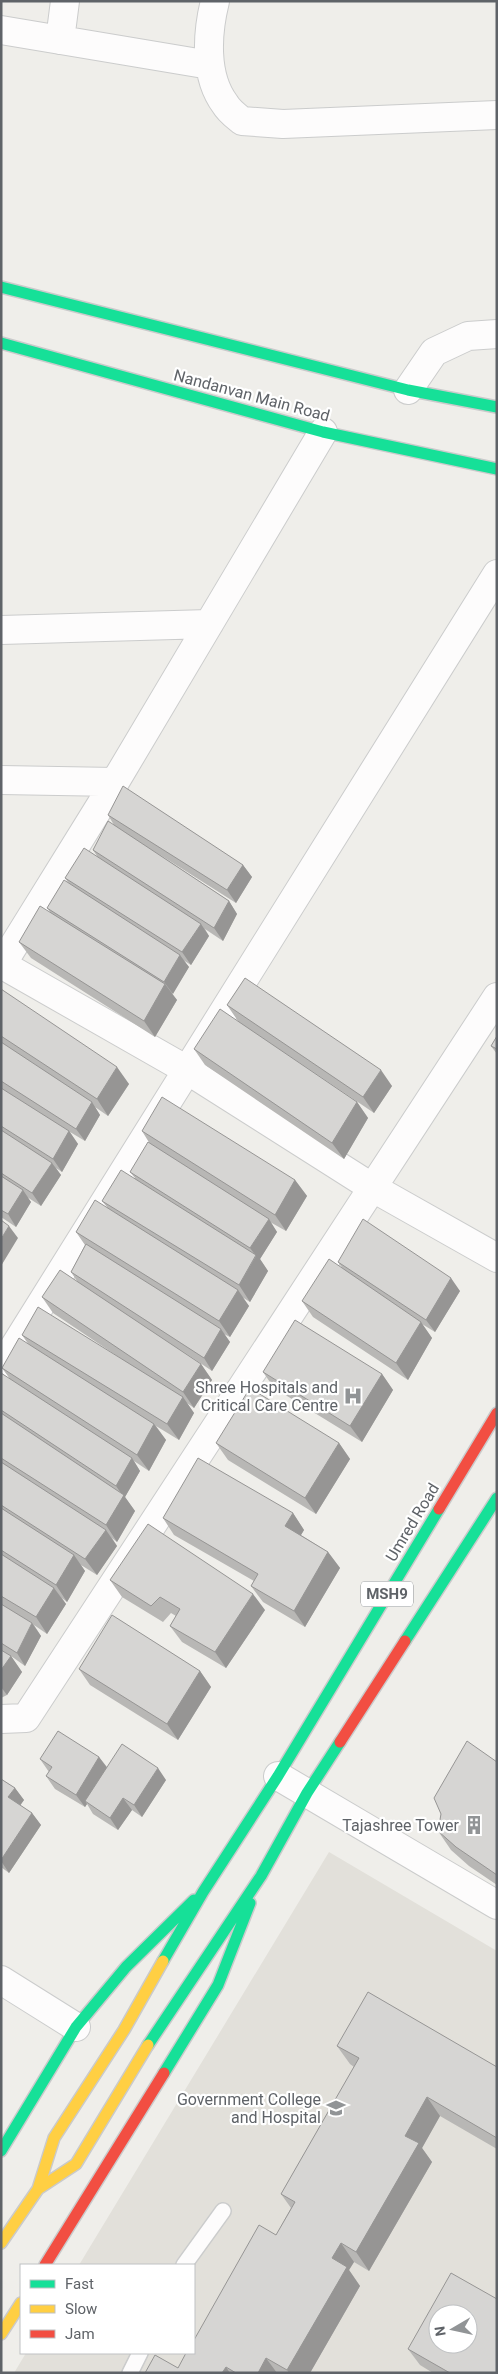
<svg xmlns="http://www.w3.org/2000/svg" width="498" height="2374" font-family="Roboto,sans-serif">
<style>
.education{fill:#e2e0da;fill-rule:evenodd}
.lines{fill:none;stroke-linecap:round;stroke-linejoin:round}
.lane-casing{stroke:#cbcccc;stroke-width:18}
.street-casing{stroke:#cbcccc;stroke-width:30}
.fast-casing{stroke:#cacacb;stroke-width:14}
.slow-casing{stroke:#cacacb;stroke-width:14}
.jam-casing{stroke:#cacacb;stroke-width:14}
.lane{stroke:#fdfcfc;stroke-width:15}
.street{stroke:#fdfcfc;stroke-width:28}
.fast{stroke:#16e098;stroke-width:11}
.slow{stroke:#ffcf43;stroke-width:11}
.jam{stroke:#f24e42;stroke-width:11}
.wall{fill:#b8b7b5}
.shaded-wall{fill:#969594}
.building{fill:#d6d5d3;stroke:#969594;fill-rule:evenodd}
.labels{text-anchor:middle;stroke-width:4.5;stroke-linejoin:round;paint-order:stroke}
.shield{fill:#fff;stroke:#8f9295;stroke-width:1}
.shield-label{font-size:15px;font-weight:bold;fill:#5f6368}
.street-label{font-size:16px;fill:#5f6368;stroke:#fff}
.poi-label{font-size:16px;fill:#5f6368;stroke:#fff;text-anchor:end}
</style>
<rect width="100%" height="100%" fill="#efeeea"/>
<path class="education" d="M329,1852L497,1951V2373H14L26,2353H194V2265H79ZM438,2314H468V2344H438Z"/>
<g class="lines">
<g class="lane-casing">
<path id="lane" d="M184,2265L223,2211
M130,2373L140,2353"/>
</g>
<g class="street-casing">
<path id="street" d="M215,1C207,33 204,76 225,104C229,111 236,116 242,121L283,124L497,115
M1,30L210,65
M60,40L65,1
M408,390L434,352L468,336L497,334
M1,630L209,624
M1,780L115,782
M1,964L187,1070L373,1188L497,1258
M1,966L115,782L323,432
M1,1368L497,574
M1,1719L26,1718L497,997
M278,1776L497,1905
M1,1980L76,2027"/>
</g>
<g class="fast-casing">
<path id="fast" d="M1,287L408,390L497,407
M1,343L323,432L497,469
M405,1641L497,1498
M163,1961L203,1892L278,1776L439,1509
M148,2045L261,1876L307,1793L340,1742
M164,2073L218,1985L250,1903
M1,2151L76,2027L126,1967L194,1900"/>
</g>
<g class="slow-casing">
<path id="slow" d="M38,2189L76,2164L148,2045
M1,2243L38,2189L54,2138L124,2030L163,1961
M1,2334L21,2303"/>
</g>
<g class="jam-casing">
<path id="jam" d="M439,1509L497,1413
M340,1742L405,1641
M45,2265L164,2073"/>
</g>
<use href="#lane" class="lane"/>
<use href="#street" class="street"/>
<use href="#fast" class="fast"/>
<use href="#slow" class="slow"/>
<use href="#jam" class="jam"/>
</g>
<path class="wall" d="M108,815L243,865L252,877L236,903L154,851L229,901L237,914L223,941L205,929L209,936L191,965L183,960L189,967L172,994L177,1000L155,1037L31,958L19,942L50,912L47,908L69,884L65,878L97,856L93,850L114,825Z
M1,989L129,1084L108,1116L95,1107L100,1115L85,1141L70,1132L78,1144L62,1172L56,1168L61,1175L41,1206L27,1197L31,1202L16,1227L1,1217Z
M227,1005L392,1086L374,1113L278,1048L357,1102L368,1118L344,1159L205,1065L194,1049L238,1021Z
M497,1036V1054L491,1046Z
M142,1131L295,1180L307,1196L286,1231L270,1222L277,1232L260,1259L268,1271L250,1302L242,1297L249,1306L230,1337L224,1334L230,1342L212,1371L175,1346L201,1364L212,1380L194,1408L187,1403L194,1413L179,1440L156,1426L166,1440L149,1471L134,1461L140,1471L125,1497L135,1511L117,1542L112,1538L117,1546L97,1575L81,1565L85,1571L67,1602L62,1598L66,1604L47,1634L34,1625L41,1636L25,1666L11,1656L22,1672L7,1695L1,1698V1373L10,1379L2,1368L29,1345L22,1335L123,1360L53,1313L42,1297L77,1281L71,1272L85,1245L76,1232L107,1207L102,1201L135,1178L130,1172L150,1144Z
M338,1262L460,1291L435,1332L422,1324L432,1338L408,1380L313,1317L302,1301L343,1269Z
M263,1372L382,1374L393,1390L362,1442L274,1388Z
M216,1443H339L350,1459L316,1514L228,1460Z
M293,1513L304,1530L301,1535L328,1552L340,1568L305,1627L263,1602L251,1586L254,1581L174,1535L163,1518Z
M110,1580L265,1610L226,1668L182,1642L170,1626L176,1616L171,1613L163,1622L122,1597Z
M79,1669L200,1671L211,1687L178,1740L90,1685Z
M99,1757L107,1767L166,1780L142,1817L132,1810L118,1830L93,1814L87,1804L85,1807L55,1789L46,1776L49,1772L40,1759Z
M497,1762V1885L469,1866L451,1850L438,1831L441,1814Z
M1,1779L15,1788L24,1800L20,1805L32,1813L41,1825L9,1873L1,1867Z
M337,2046L497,2067V2149L440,2116L422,2148L432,2162L369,2271L354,2262L349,2270L360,2286L310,2373H145L178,2368L276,2235L291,2208L281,2194L354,2067L350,2064Z
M408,2349L497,2373H433L420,2365Z"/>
<path class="shaded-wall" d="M243,865L252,877L236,903L227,890Z
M229,901L237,914L223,941L214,928Z
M201,924L209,936L191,965L182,952Z
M180,955L189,967L173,994L164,982Z
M165,984L177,1000L155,1037L144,1021Z
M117,1067L129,1084L108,1116L97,1099Z
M381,1070L392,1086L374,1113L363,1097Z
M92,1102L100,1115L85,1141L76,1129Z
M357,1102L368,1118L344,1159L332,1143Z
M69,1131L78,1144L62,1172L53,1159Z
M52,1163L61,1175L41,1206L32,1193Z
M295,1180L307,1196L286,1231L275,1215Z
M23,1190L31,1202L16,1227L8,1214Z
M269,1219L277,1232L260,1259L268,1271L250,1302L239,1285L256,1256L250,1248Z
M9,1226L18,1238L1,1266V1239Z
M451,1278L460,1291L435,1332L426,1320Z
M238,1290L249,1306L230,1337L219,1321Z
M421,1322L432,1338L408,1380L396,1363Z
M221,1329L230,1342L212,1371L204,1358Z
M201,1364L212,1380L194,1408L183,1392Z
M382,1374L393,1390L362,1442L350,1426Z
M183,1397L194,1413L179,1440L167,1424Z
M154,1424L166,1440L149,1471L137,1455Z
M339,1443L350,1459L316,1514L305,1498Z
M132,1458L140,1471L125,1497L135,1511L117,1542L106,1525L123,1496L116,1486Z
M293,1513L304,1530L296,1543L285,1526Z
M106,1530L117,1546L97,1575L85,1559Z
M328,1552L340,1568L305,1627L294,1611Z
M74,1555L85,1571L67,1602L56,1585Z
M54,1588L66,1604L47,1634L36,1617Z
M253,1594L265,1610L226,1668L215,1652Z
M32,1623L41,1636L25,1666L17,1653Z
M11,1656L22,1672L7,1695L1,1687V1670Z
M200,1671L211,1687L178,1740L167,1724Z
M99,1757L108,1769L85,1801L87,1804L85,1807L76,1795Z
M158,1768L166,1780L142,1817L134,1805Z
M15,1788L24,1800L17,1810L8,1797Z
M123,1798L132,1810L118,1830L110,1818Z
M32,1813L41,1825L9,1873L1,1861V1860Z
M427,2097L440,2116L422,2148L432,2162L369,2271L356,2252L405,2136Z
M341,2243L354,2262L349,2270L360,2286L310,2373H289L287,2370L332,2258Z
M266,2358L277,2373H258Z
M226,2367L230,2373H222Z"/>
<path class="building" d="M123,786L243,865L227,890L108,815Z
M108,821L229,901L214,928L93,850Z
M84,848L201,924L182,952L65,878Z
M64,880L180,955L164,982L47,908Z
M40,906L165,984L144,1021L19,942Z
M245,978L381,1070L363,1097L227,1005Z
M1,989L117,1067L97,1099L1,1036Z
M220,1009L357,1102L332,1143L194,1049Z
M497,1036V1049L491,1046Z
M1,1042L92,1102L76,1129L1,1081Z
M1,1088L69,1131L53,1159L1,1126Z
M162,1097L295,1180L275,1215L142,1131Z
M1,1130L52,1163L32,1193L1,1173Z
M148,1142L269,1219L250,1248L130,1172Z
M121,1170L256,1255L239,1285L102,1201Z
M1,1176L23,1190L8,1214L1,1210Z
M95,1200L238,1290L219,1321L76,1232Z
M363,1219L451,1278L426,1320L338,1262Z
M1,1220L9,1226L1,1239Z
M86,1244L221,1329L204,1358L71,1272Z
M329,1259L421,1322L396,1363L302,1301Z
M60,1270L201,1364L183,1392L42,1297Z
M38,1307L183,1397L167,1424L22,1335Z
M295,1320L382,1374L350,1426L263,1372Z
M19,1338L154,1424L137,1455L2,1368Z
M1,1373L132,1458L116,1486L1,1410Z
M250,1388L339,1443L305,1498L216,1443Z
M1,1413L124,1495L106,1525L1,1458Z
M198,1458L293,1513L285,1526L328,1552L294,1611L251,1586L258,1574L163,1518Z
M1,1462L106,1530L85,1559L1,1505Z
M1,1508L74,1555L56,1585L1,1550Z
M148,1524L253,1594L215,1652L170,1626L180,1609L160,1597L151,1606L110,1580Z
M1,1554L54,1588L36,1617L1,1596Z
M1,1604L32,1623L17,1653L1,1643Z
M112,1615L200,1671L167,1724L79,1669Z
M1,1650L11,1656L1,1670Z
M58,1731L99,1757L76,1795L46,1776L52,1767L40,1759Z
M467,1741L497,1762V1875L456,1847L438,1831L441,1814L434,1798Z
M122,1744L158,1768L134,1805L123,1798L110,1818L85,1801Z
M1,1779L15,1788L8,1797L32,1813L1,1860Z
M368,1992L497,2067V2138L427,2097L405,2136L419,2143L356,2252L341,2243L332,2258L347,2267L287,2370L266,2358L258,2373H236L226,2367L222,2373H145L155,2355L178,2368L186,2353H194V2340L259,2225L276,2235L295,2202L281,2194L359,2058L337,2046Z
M451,2273L497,2299V2373H450L408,2349ZM438,2314H468V2344H438Z"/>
<defs>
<g id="hospital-bare" transform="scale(1.5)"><path d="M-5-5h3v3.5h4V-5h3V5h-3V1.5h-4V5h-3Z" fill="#919496" stroke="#fff" stroke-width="2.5" paint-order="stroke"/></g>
<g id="building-bare" transform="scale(1.5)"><path d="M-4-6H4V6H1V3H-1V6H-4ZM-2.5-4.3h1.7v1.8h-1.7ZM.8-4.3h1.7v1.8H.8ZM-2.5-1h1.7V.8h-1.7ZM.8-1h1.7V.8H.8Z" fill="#919496" stroke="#fff" stroke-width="2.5" paint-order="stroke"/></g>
<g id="university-bare" transform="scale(1.5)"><path d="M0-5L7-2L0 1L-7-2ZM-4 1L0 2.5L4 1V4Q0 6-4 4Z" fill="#919496" stroke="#fff" stroke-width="2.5" paint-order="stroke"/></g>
</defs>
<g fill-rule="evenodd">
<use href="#hospital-bare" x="353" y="1396"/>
<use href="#building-bare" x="474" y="1825"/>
<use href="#university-bare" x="336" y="2108"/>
</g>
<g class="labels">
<rect class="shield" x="361" y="1581.5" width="52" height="25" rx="4"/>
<g class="shield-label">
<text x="387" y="1599">MSH9</text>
</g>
<g class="street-label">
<text transform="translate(252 395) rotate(15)" y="6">Nandanvan Main Road</text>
<text transform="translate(412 1522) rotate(-59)" y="6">Umred Road</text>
</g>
<g class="poi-label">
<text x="338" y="1393">Shree Hospitals and<tspan x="338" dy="18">Critical Care Centre</tspan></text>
<text x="459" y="1831">Tajashree Tower</text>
<text x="321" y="2105">Government College<tspan x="321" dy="18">and Hospital</tspan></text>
</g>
</g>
<rect width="498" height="2374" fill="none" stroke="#5f6368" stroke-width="5"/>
<rect x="20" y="2264" width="175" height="90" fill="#ffffff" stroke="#bfc1c3"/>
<rect x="30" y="2280" width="25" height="8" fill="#16e098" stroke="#bfc1c3"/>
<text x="65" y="2289" font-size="15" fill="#5f6368">Fast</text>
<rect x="30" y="2305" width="25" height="8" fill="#ffcf43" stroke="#bfc1c3"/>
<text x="65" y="2314" font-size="15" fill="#5f6368">Slow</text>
<rect x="30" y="2330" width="25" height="8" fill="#f24e42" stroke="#bfc1c3"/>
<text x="65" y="2339" font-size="15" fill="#5f6368">Jam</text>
<g transform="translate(453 2329) rotate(261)"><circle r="24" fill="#ffffff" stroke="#bfc1c3"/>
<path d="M0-4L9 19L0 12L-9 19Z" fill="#919496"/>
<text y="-8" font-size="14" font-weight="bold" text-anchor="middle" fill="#5f6368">N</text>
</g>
</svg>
